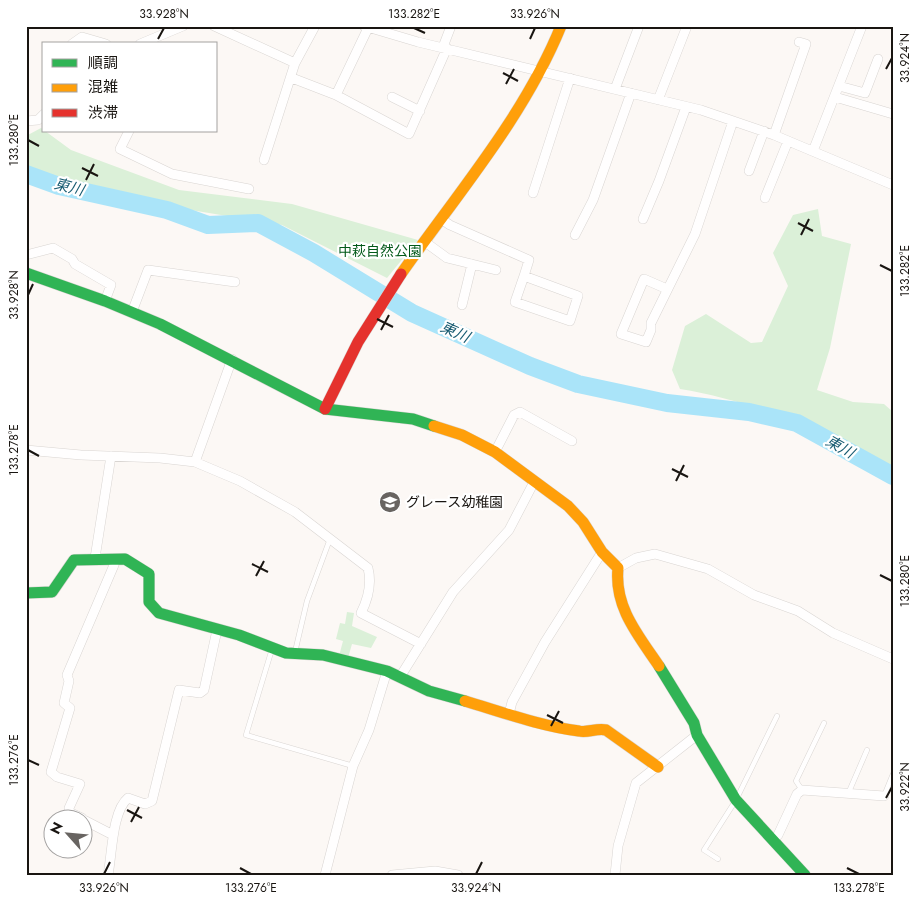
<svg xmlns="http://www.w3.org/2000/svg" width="919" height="901" font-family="Jost,'Noto Sans JP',sans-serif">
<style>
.green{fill:#dbf0d8}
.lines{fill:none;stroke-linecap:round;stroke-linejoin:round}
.river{stroke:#aae4f9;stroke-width:18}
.lane-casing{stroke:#d9d5d2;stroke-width:5.5}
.street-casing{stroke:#d9d5d2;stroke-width:10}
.fast-casing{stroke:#d9d5d2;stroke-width:12}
.slow-casing{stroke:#d9d5d2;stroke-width:12}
.jam-casing{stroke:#d9d5d2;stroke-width:12}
.lane{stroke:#fffefe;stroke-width:4.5}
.street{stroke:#fffefe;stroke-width:9}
.fast{stroke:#30b455;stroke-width:11}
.slow{stroke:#ff9f0a;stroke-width:11}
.jam{stroke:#e5322d;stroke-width:11}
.ticks{fill:none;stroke:#191511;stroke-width:2}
.labels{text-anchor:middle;stroke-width:4.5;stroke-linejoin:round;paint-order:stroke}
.park-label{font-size:14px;fill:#025919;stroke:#fff}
.poi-label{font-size:14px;fill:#191511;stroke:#fff;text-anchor:start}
.water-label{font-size:15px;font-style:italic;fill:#185c72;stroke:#fff}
.neatline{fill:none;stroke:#191511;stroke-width:2}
.ticks-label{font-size:12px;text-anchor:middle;fill:#191511}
</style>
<rect width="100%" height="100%" fill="#fcf8f5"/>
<path class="green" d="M41,128L71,150L179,190L292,204L418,240L387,278L282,225L142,202L60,179L26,167V136Z
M818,209L822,236L851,244L830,348L817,390L853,402L884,404L893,412V467C825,433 755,401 680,389L672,370L685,326L706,314L751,343L762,342L788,286L773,253L793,215Z
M347,612L354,613L352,626L377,637L371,648L352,644L348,658L339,656L343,641L336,639L340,623L345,624Z"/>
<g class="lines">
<path class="river" d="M26,174L59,186L167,210L208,225L258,223L314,253L412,313L530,366L578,384L667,403L749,412L797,423L893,476"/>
<g class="lane-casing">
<path id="lane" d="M272,649L246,735L353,766
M295,652L307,601L330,539
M802,790L796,781L824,723
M848,794L867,750
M884,796L893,774
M718,859L704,850L736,800L777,716"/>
</g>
<g class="street-casing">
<path id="street" d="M214,26L295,63L315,26
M364,26L418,42L701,110L774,135L893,185
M72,44L82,37L106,44
M140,44L183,26
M443,47L451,26
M292,78L336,95L409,134L447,48
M839,86L865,93L878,59
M615,89L639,26
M336,95L368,28
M392,97L420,111
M835,97L893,114
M658,100L687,26
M26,121L38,120L44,114
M129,131L120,149L172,174L249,189
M774,135L806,44L799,42
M813,151L862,26
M264,160L295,63
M749,171L764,131
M533,193L570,78
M765,198L788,141
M441,219L450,225L529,260L524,276L578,296L570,321L515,302L524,276
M643,219L659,181L686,107
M575,235L593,200L631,93
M425,242L447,258L496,270
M26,255L53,248L72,259L75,264L111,285L105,301
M667,289L644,279L621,334L646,342L651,330V323L695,234L733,121
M462,305L472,264
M132,312L148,270L235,282
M26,450L81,455L160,458L195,462L240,481L295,512L368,568C372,584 368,599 361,613L421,644
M495,452L514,415L520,412L572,441
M195,462L232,359
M95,558L111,456
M618,568L636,558L655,554L708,569L754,595L798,611L833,633L893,659
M400,677L453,592L509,530L534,482
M509,714L512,702L545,642L602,552
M82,818L69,812V808L80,784L57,777L51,772L70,708L64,703L69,681L67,675L114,565V559
M82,819L113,835
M773,840L778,835L797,794L802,790L884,796
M108,875C112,855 112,811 128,798L145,804L152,801L179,690L200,693L204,690L217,630
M325,875L353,766L369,730L387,671
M392,875L435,871L458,875
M615,875L618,846L636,783L697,735"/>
</g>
<g class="fast-casing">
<path id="fast" d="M26,273L105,301L160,324L325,409L413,419L434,426
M26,593L52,592L74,560L125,559L149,574V602L159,613L239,635L286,653L323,655L387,671L429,691L465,701
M659,666L694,723L697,735L736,800L805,875"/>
</g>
<g class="slow-casing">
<path id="slow" d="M401,274C457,194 524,117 561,26
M434,426L462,435L495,452L568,506L583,522L602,552L618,568C614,607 638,635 659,666
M465,701C502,712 540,726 579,731C588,733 596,728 606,730L658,767"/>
</g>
<g class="jam-casing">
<path id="jam" d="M325,409L358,342L401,274"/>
</g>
<use href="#lane" class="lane"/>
<use href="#street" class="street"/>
<use href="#fast" class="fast"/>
<use href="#slow" class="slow"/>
<use href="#jam" class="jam"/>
</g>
<path class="ticks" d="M414,28L425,33M158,39L164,28M530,39L535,28M886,69L892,58M503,73L518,81M506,84L514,69M28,140L39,146M82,168L98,176M86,180L94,164M798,223L813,231M801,235L809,219M880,265L892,271M28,295L33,284M377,319L393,327M381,330L389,315M28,450L39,456M672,469L688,477M676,481L684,465M252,564L268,572M880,575L892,581M256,576L264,561M547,715L563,723M551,726L559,711M28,760L39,765M886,798L892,787M127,810L142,818M131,822L139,807M240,868L251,874M847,868L859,874M104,874L110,862M476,874L482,862"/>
<defs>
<g id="school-disc" transform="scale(1.125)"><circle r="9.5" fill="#686461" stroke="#fff"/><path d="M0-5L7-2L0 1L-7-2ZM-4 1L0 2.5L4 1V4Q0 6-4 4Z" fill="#fff"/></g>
</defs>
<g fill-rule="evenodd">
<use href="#school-disc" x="390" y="502"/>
</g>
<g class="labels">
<g class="park-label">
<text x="380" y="256">中萩自然公園</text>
</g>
<g class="poi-label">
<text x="406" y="507">グレース幼稚園</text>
</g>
<g class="water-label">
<text transform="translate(69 187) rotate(15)" y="5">東川</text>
<text transform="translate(455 332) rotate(24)" y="5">東川</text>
<text transform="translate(840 447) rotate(29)" y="5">東川</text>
</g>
</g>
<rect width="919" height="901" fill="none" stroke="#ffffff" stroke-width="55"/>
<rect x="42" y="42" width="175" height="90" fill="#ffffff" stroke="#a3a1a0"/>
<rect x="52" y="59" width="25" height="8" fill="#30b455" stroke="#a3a1a0"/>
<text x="88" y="68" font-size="15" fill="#191511">順調</text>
<rect x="52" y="84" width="25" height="8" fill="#ff9f0a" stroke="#a3a1a0"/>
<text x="88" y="92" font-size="15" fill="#191511">混雑</text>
<rect x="52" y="109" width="25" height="8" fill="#e5322d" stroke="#a3a1a0"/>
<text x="88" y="118" font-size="15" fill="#191511">渋滞</text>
<g transform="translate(68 834) rotate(297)"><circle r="24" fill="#ffffff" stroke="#a3a1a0"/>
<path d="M0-4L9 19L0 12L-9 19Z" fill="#686461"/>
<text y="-8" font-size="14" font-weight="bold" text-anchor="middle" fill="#191511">N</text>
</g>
<rect x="28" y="28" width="864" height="846" class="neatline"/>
<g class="ticks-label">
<text x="164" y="18">33.928°N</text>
<text x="414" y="18">133.282°E</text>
<text x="535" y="18">33.926°N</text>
<text transform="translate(905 58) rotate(-90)" y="4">33.924°N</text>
<text transform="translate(14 140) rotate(-90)" y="4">133.280°E</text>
<text transform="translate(905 271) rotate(-90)" y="4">133.282°E</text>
<text transform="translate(14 295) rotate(-90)" y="4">33.928°N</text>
<text transform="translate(14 450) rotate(-90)" y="4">133.278°E</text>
<text transform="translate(905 581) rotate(-90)" y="4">133.280°E</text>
<text transform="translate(14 760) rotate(-90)" y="4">133.276°E</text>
<text transform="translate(905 787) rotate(-90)" y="4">33.922°N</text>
<text x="104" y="892">33.926°N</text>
<text x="251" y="892">133.276°E</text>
<text x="476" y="892">33.924°N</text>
<text x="859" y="892">133.278°E</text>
</g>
</svg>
